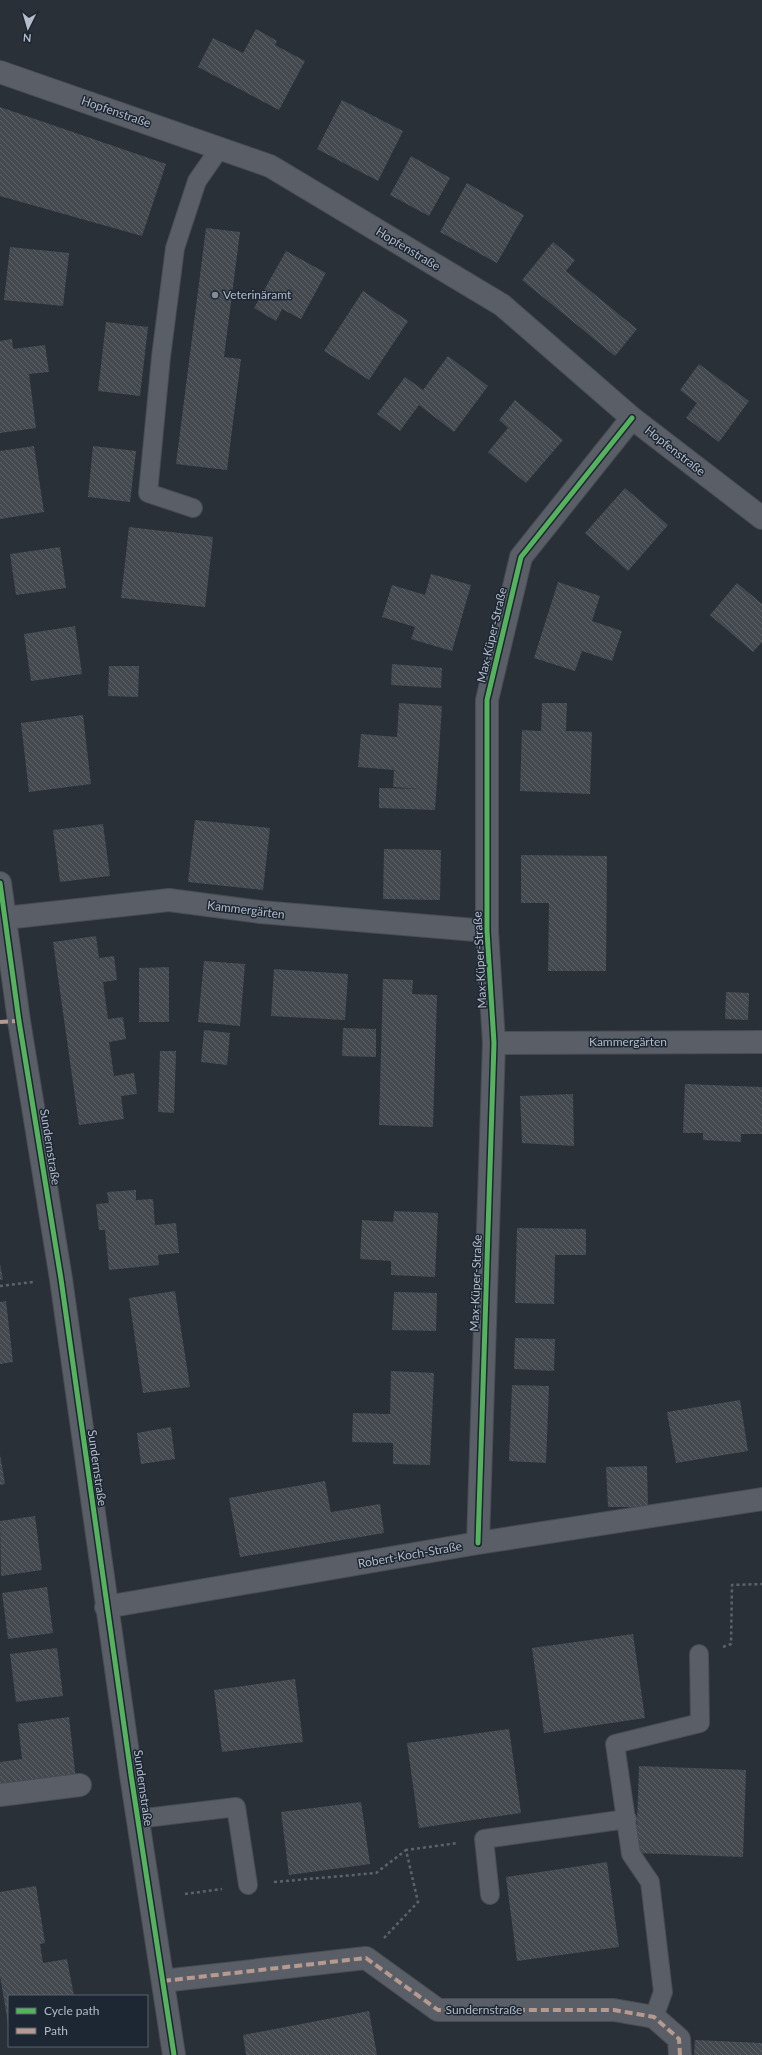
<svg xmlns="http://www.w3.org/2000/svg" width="762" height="2055" font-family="Lato,sans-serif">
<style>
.building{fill:url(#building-back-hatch)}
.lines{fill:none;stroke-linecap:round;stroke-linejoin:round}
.lane-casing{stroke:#484c53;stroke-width:20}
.street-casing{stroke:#484c53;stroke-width:24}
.path{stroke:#5d636a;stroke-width:2.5;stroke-dasharray:3 3;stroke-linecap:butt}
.lane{stroke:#5a5e66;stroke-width:18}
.street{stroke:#5a5e66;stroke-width:22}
.quiet{stroke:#b69a8f;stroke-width:4;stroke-dasharray:8 4;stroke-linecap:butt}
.cycleway-casing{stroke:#1d2633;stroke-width:8}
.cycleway{stroke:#56b35d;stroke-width:5}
.poi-dot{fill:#848b96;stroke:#1d2633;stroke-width:1.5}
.labels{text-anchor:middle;stroke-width:3;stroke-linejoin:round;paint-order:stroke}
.street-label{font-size:12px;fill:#b4bcc9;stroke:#1d2633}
.poi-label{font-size:12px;fill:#b4bcc9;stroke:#1d2633;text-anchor:start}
</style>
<defs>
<pattern id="building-back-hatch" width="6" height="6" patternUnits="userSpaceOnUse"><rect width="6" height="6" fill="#444950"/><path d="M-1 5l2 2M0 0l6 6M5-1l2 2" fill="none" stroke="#5d6168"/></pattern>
</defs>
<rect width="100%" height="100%" fill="#2a3038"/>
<path class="building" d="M256,29L277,41L275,45L305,61L279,110L198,67L213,38L243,53Z
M342,100L403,131L378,181L317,149Z
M0,107L166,164L142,236L0,196Z
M411,156L450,178L429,216L390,195Z
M467,183L524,215L497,263L440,232Z
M206,228L240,232L224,357L241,359L227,470L176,464Z
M553,242L575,260L566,271L637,329L615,356L522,280Z
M10,247L69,253L63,306L4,300Z
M286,251L326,273L301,319L282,309L276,321L254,308Z
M363,291L408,321L369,380L324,351Z
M106,322L148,327L140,396L98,391Z
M12,339L13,349L45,345L49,372L29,374L36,428L0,433V341Z
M448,356L488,386L454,432L419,405L400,431L377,414L405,377L423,390Z
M699,364L749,401L719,442L686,418L697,403L680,390Z
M515,400L563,440L526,483L488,452L508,428L499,420Z
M34,446L44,512L0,519V451Z
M93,446L136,451L130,502L88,497Z
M625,488L668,525L628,571L585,533Z
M129,527L213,537L205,607L121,598Z
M60,547L66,588L16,595L10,554Z
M431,574L471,585L452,651L411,639L415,627L382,617L392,585L425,595Z
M558,582L600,596L592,621L622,631L612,661L582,651L575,671L534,658Z
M737,583L762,604V642L753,652L710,615Z
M75,626L82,674L31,681L24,634Z
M392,664L442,668L441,688L391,685Z
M109,666H139L138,697L108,696Z
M399,703L442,706L435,810L379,808V788L421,789L393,787L394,770L358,767L361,734L397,737Z
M542,703H567L566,731L592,732L590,794L520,791L522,730L541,731Z
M83,715L91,784L29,792L21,723Z
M195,820L270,828L263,890L188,882Z
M103,824L110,876L60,882L53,830Z
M384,849L441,850L440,900L383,899Z
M521,855L607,856L606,971H548L549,903H521Z
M96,936L99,958L114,956L117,980L103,982L108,1019L123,1017L126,1039L109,1042L114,1076L134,1073L137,1094L121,1096L124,1119L79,1125L53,942Z
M204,961L245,964L240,1026L198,1022Z
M169,967V1022H139V968Z
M274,969L348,974L345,1020L271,1016Z
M383,979L413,980L412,994L437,995L433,1127L379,1125Z
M726,992L749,993L748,1020L725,1019Z
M343,1028L376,1029V1057L342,1056Z
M204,1030L230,1033L227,1065L201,1062Z
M160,1051H176L174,1113L158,1112Z
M685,1084L762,1087V1134H741V1142L703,1140V1133H683Z
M573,1094L574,1146L522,1143L520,1096Z
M136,1190V1200L153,1199L155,1225L176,1223L179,1253L158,1255L159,1265L109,1270L105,1230H99L96,1204L109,1203L107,1192Z
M394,1211L438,1213L435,1277L391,1275V1261L360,1259L362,1220L393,1222Z
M517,1228L586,1229V1255H555L554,1304L515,1303Z
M0,1264L3,1279L0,1280Z
M175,1291L190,1387L143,1393L129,1298Z
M394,1292L437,1293L436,1331L392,1330Z
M6,1301L13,1362L0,1364V1302Z
M515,1338L555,1339L554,1371L514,1369Z
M391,1371L434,1373L430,1465L393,1464V1443L352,1442L353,1413L390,1414Z
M512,1385L549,1386L546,1463L509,1461Z
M740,1400L748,1451L676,1463L667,1412Z
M171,1427L175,1459L141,1464L137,1433Z
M0,1454L5,1484L0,1485Z
M647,1466L648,1507H608L606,1467Z
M325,1481L332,1519L331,1512L380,1504L384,1533L240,1557L229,1498Z
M35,1516L42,1570L1,1576L0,1521Z
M47,1587L53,1633L8,1639L2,1593Z
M633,1634L645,1718L544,1733L532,1648Z
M57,1648L63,1696L16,1702L10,1654Z
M295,1679L303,1742L222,1752L214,1690Z
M69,1717L76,1780L0,1789V1762L22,1759L18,1724Z
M509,1729L521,1813L419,1828L407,1743Z
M639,1766L746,1770L743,1857L636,1853Z
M361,1802L370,1864L289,1875L281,1812Z
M607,1862L619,1947L517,1961L506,1877Z
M36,1886L45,1943L40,1944L43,1963L67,1959L74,1996H9L8,2023L0,1976V1892Z
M369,2011L377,2055H246L243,2035Z
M695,2040L762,2043V2055H694Z"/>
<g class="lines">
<g class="lane-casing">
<path id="lane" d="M193,508L148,493L161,357L175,248L197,181L220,148
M137,1819L236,1807L248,1885
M490,1895L484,1839L627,1819
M654,2017L663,1992L650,1882L631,1854L615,1744L700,1723L699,1654"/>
</g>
<g class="street-casing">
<path id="street" d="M0,72L270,166L502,305L632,418L762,518
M0,883L19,1021L61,1279L131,1775L174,2055
M5,918L169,900L260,912L487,931
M494,1043L762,1042
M478,1543L494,1043L487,931V700L521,557L632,418
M106,1607L478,1543L762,1499
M0,1795L80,1785
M163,1981L366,1958L438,2010H614L654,2017L679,2039L680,2055"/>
</g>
<path class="path" d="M0,1286L33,1282
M723,1647L731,1644L732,1585L762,1584
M274,1882L376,1873L406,1850
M185,1894L222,1889
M384,1938L418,1902L406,1850L458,1843"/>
<use href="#lane" class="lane"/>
<use href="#street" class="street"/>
<path class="quiet" d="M0,1022L19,1021
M163,1981L366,1958L438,2010H614L654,2017L679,2039L680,2055"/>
<g class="cycleway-casing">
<path id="cycleway" d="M0,883L19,1021L61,1279L131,1775L174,2055
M478,1543L494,1043L487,931V700L521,557L632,418"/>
</g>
<use href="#cycleway" class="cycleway"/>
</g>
<circle class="poi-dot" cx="215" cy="295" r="4"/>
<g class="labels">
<g class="street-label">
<text transform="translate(116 112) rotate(19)" y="4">Hopfenstraße</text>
<text transform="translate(408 249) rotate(31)" y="4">Hopfenstraße</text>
<text transform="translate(675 451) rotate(38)" y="4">Hopfenstraße</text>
<text transform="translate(492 635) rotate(-77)" y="4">Max-Küper-Straße</text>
<text transform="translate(246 910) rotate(7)" y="4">Kammergärten</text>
<text transform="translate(480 960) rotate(-93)" y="4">Max-Küper-Straße</text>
<text x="628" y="1046">Kammergärten</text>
<text transform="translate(50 1147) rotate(81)" y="4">Sundernstraße</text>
<text transform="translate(476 1283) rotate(-88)" y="4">Max-Küper-Straße</text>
<text transform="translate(97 1468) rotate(82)" y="4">Sundernstraße</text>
<text transform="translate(410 1555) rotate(-10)" y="4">Robert-Koch-Straße</text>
<text transform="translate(143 1788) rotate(82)" y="4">Sundernstraße</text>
<text x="484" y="2014">Sundernstraße</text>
</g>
<g class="poi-label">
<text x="223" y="299">Veterinäramt</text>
</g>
</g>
<rect x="8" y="1995" width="140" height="52" fill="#1d2633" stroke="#59626f"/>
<rect x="16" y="2008" width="20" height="6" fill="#56b35d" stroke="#59626f"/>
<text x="44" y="2015" font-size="12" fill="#b4bcc9">Cycle path</text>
<rect x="16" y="2028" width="20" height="6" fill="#b69a8f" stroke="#59626f"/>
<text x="44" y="2035" font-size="12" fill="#b4bcc9">Path</text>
<g transform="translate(28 28) rotate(185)" stroke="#1d2633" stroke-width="3" paint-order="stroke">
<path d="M0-3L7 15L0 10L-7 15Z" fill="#b4bcc9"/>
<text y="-6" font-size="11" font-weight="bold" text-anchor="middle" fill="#b4bcc9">N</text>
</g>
</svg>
